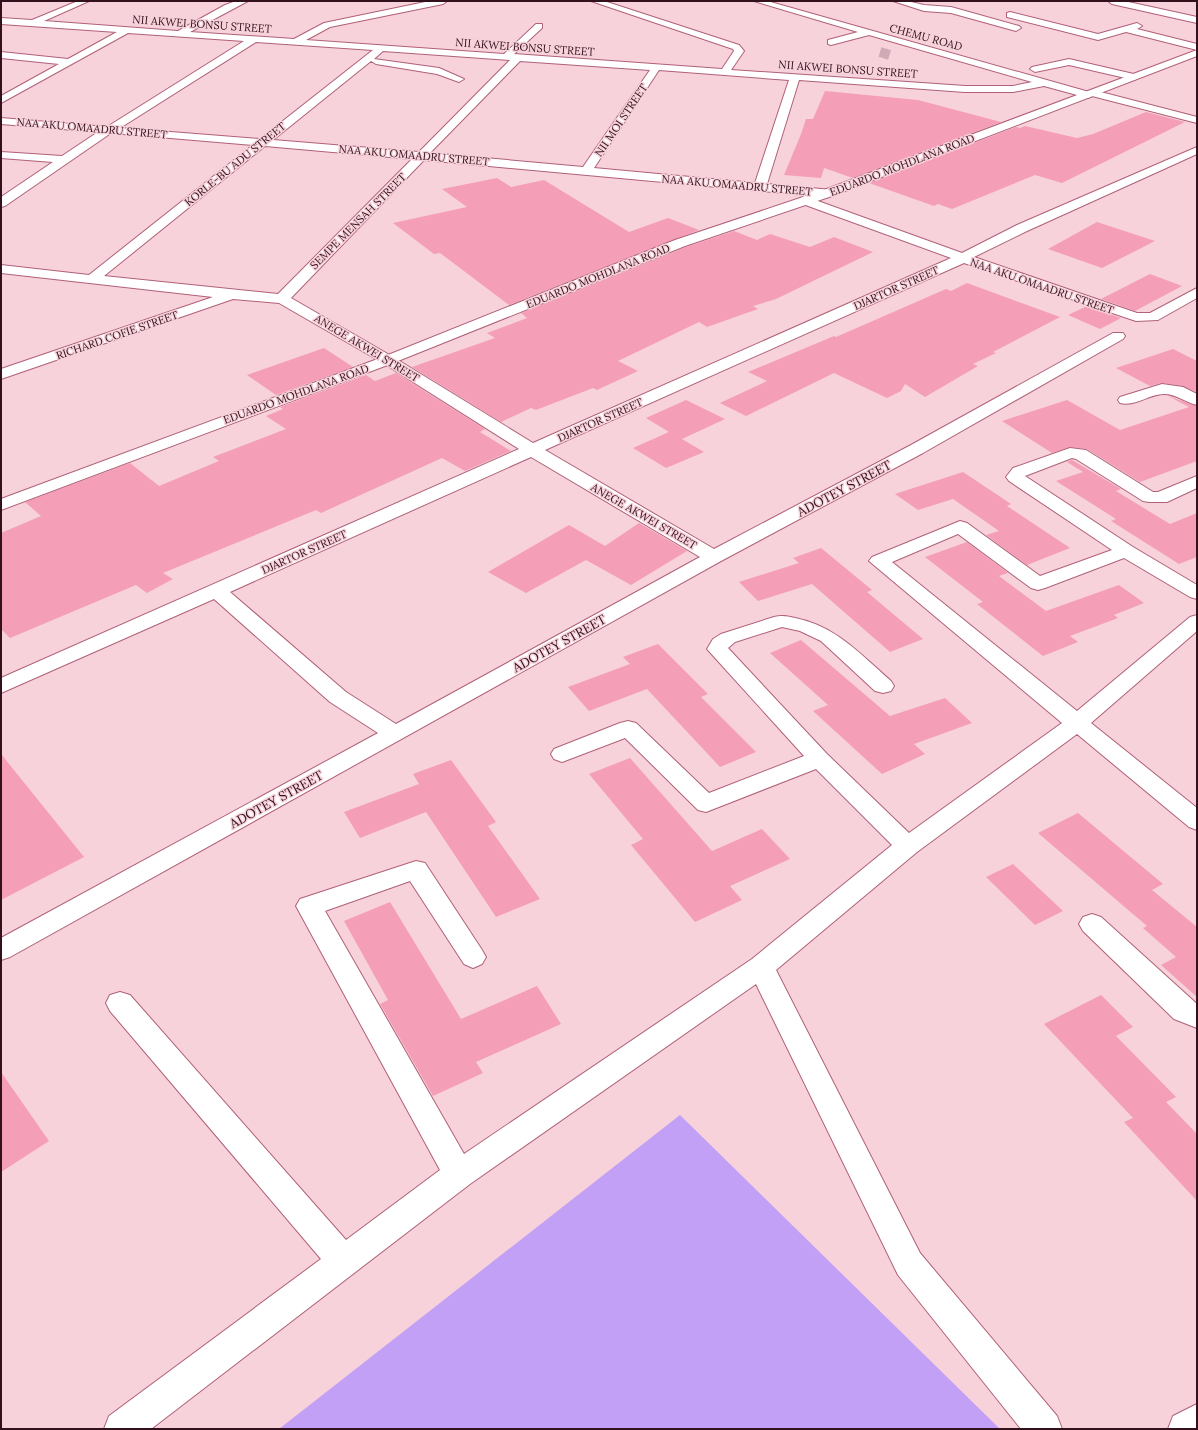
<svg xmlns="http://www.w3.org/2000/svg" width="1198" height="1430" font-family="Lora,serif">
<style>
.green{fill:#c1a0f5}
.building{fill:#f59eb7}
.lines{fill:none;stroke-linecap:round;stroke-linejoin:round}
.minor-tunnel{stroke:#d0abb5;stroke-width:10;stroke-dasharray:10 5;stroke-linecap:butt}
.minor-casing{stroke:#b06078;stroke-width:2}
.major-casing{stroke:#b06078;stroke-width:2}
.minor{fill:#fff;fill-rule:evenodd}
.major{fill:#fff;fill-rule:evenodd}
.labels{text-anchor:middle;stroke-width:3;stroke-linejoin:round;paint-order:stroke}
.far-street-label{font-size:11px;fill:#32111c;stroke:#f7d2db}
.street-label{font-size:13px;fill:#32111c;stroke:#f7d2db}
</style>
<rect width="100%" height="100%" fill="#f7d2db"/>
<path class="green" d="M680,1115L1000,1429H279Z"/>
<path class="building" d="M825,91L918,100L1001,122L853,178L824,168L821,178L784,175L801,134L806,119H813Z
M1146,112L1185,122L1062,183L1035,175L952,209L938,204L934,206L869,183L1016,127L1020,128L1025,126L1077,138L1093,134Z
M497,178L511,187L544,180L629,232L668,218L699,230L509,305L440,253L434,254L393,223L467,207L442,189Z
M1097,222L1155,241L1102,268L1048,249Z
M734,231L757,240L770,234L810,247L834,237L873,252L776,299L753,306L758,309L707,327L699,322L618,361L638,371L597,390L593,388L536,410L531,408L501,422L412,367L495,338L487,333L527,318L521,313L686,247Z
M1150,274L1182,286L1135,311L1101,299Z
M967,283L1060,317L993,352L996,353L973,364L978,366L925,397L905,384L901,391L887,398L834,373L746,416L720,403L767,381L748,372L834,336L836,337L946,289L951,291Z
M1087,306L1121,318L1100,329L1068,315Z
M324,348L353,367L276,395L247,375Z
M1173,349L1197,361V392L1183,386L1162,383L1150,386L1116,368Z
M396,373L485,429L480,432L511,451L465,471L442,458L321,513L316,510L163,573L173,579L147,593L136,585L10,638L1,629V533L41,516L25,502L130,463L159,486L219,461L213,457L286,429L266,416L283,409L280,407L366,375L375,381Z
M1168,396L1197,406V461L1140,482L1087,449L1070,447L1052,453L1002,421L1067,400L1120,430L1189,407Z
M686,400L725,419L682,439L675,435L704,452L666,468L633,448L669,432L646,418Z
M1072,460L1121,489L1116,491L1170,524L1197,513V557L1179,564L1111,521L1116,519L1056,481L1083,472L1067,462Z
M963,472L1011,504L1007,506L1070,548L1027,565L986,535L999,531L953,499L918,510L895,494Z
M639,523L687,551L631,585L586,560L526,593L488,572L569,525L605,546Z
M967,542L1008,573L999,576L1046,611L1119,585L1144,603L1114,615L1118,618L1070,636L1078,642L1043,656L977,604L983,602L925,557Z
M821,548L872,590L867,592L923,639L890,652L812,584L758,601L739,582L799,563L793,558Z
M801,640L890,716L945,698L972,723L914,744L925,754L882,774L813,711L828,705L770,653Z
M658,644L708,694L701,697L756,752L720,767L647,689L589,711L568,687L630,664L623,657Z
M1,754L84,857L1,900Z
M630,758L712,851L762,829L790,859L730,886L742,900L695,922L631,845L643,839L589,774Z
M451,760L496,822L488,826L540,899L496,917L426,812L360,838L344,812L419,784L413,774Z
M1078,813L1163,884L1152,890L1197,927V997L1161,965L1176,957L1143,928L1147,926L1038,833Z
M1013,864L1063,911L1035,925L986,877Z
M390,902L461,1019L537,986L561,1024L476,1062L483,1073L433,1096L380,1004L388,1000L344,921Z
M1101,995L1133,1027L1116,1036L1176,1097L1166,1102L1197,1134V1201L1124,1122L1133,1118L1044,1024Z
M1,1072L49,1141L1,1172Z"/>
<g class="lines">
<path class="minor-tunnel" d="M880,52L893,56"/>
<g class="minor-casing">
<path id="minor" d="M78,1H89L44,21L178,31L225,5L236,1H248L190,32L294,39L324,23L430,1H447L443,4L330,27L306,40L504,54L536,24H542V28L514,54L722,69L734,51L733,49L591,1H604L739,45L744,51L731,70L965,86H1013L1032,82L869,35L831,45L828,44V40L858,32L754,1H767L1089,92L1093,90L1197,117V123L1092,96L1088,98L1044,86L1013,92H965L799,80L767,184L832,190L834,193L828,197L424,160L291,298L393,357L533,443L951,258L800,203L798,200L804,196L962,253L1017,225L1197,147V154L1027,231L974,257L1137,313H1150L1197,288V298L1158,320L1136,321L964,263L545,450L714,549L911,445L1113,333H1123L1125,336L1123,339L923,453L721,561L10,957L1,960V938L378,733L330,702L214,599L1,693V678L519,449L383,363L279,303L233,299L1,379V369L213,297L1,273V265L89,275L253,145L111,133L5,206L1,207V197L53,162L1,158V152L62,156L98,132L1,124V118L107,127L244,41L128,33L1,103V96L59,64L1,58V52L68,59L117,32L1,24V18L32,20ZM256,42L373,50L260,139L120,128ZM383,51L510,60L419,152L273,140L371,61L376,64L437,74L459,82L464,79L439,68L374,59ZM520,61L650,70L583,167L430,153ZM659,70L789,80L755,183L594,168ZM265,146L412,159L278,294L104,276ZM531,457L700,557L396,724L346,692L230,592Z
M893,1H907L924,5L951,7L1019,26L1021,28L1016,31L951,13L924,11Z
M1108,1H1124L1197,17V23L1112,4Z
M1010,12L1098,34L1137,23L1142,26L1137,29L1197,44V50L1126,32L1098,40L1007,17V13Z
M1069,59L1138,75L1139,77L1134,80L1069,65L1035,72L1030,69L1032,67Z
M1162,384L1183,387L1197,394V405C1185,402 1176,394 1164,394C1149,394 1135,407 1120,403L1118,400L1120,397Z
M1070,448L1086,450L1153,492H1158L1197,476V488L1167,502H1149L1143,501L1076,459L1072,458L1025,476L1133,547L1197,585V599L1190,597L1124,558L1045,588L1038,590L1031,588L958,534L892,562L1077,711L1190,617L1197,615V631L1091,723L1197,808V830L1189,827L1077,734L917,852L776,970L920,1253L1057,1416L1062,1429H1021L898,1275L756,984L470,1184L151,1429H104L109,1416L321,1259L110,1011L106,1003L110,995L120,992L130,995L346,1240L440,1170L296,906L300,899L416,861L425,863L482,950L486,957L482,964L473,968L464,964L410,881L325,911L464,1154L752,959L892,845L816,769L706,812L698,810L625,738L562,762L554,759L551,754L554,749L620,723L628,721L636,723L709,793L804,756L707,649L713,639L721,634L774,617C782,615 787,616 795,618C836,626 860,654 891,681L894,686L891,691L883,693L875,691L821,641L800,631L782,627L735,642L728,648L827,754L909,833L1062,723L869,561L872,557L960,521L967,523L1040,576L1112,550L1009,481L1006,477L1013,468Z
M1092,914L1101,917L1197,1004V1028L1174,1019L1083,931L1079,924L1083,917Z
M1197,1404V1429H1168L1173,1416Z"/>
</g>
<g class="major-casing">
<path id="major" d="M1197,50V56L832,196L685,246L393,363L1,510V499L383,357L675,240L824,190Z"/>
</g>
<use href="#minor" class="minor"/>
<use href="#major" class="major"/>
</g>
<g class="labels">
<g class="far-street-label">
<text transform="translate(202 24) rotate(4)" y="4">NII AKWEI BONSU STREET</text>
<text transform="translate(926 37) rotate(15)" y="4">CHEMU ROAD</text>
<text transform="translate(525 47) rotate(4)" y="4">NII AKWEI BONSU STREET</text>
<text transform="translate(848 69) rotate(4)" y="4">NII AKWEI BONSU STREET</text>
<text transform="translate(621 120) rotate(-56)" y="4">NII MOI STREET</text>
<text transform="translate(92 128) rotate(5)" y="4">NAA AKU OMAADRU STREET</text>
<text transform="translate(414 155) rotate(5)" y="4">NAA AKU OMAADRU STREET</text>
<text transform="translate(235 164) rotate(-39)" y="4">KORLE-BU ADU STREET</text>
<text transform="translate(902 165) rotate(-21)" y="4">EDUARDO MOHDLANA ROAD</text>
<text transform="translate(737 185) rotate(5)" y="4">NAA AKU OMAADRU STREET</text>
<text transform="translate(358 221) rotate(-45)" y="4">SEMPE MENSAH STREET</text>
<text transform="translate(598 276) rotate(-22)" y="4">EDUARDO MOHDLANA ROAD</text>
<text transform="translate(1042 286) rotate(19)" y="4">NAA AKU OMAADRU STREET</text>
<text transform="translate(896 288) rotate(-24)" y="4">DJARTOR STREET</text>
<text transform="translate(117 335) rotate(-19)" y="4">RICHARD COFIE STREET</text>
<text transform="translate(367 348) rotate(31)" y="4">ANEGE AKWEI STREET</text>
<text transform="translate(296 394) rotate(-20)" y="4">EDUARDO MOHDLANA ROAD</text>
<text transform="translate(600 420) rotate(-24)" y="4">DJARTOR STREET</text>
<text transform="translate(644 516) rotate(30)" y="4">ANEGE AKWEI STREET</text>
<text transform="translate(304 552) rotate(-24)" y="4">DJARTOR STREET</text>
</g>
<g class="street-label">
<text transform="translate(844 488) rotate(-28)" y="5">ADOTEY STREET</text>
<text transform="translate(559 643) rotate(-29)" y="5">ADOTEY STREET</text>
<text transform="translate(276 799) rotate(-29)" y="5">ADOTEY STREET</text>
</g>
</g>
<rect width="1198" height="1430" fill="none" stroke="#32111c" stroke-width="4"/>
</svg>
